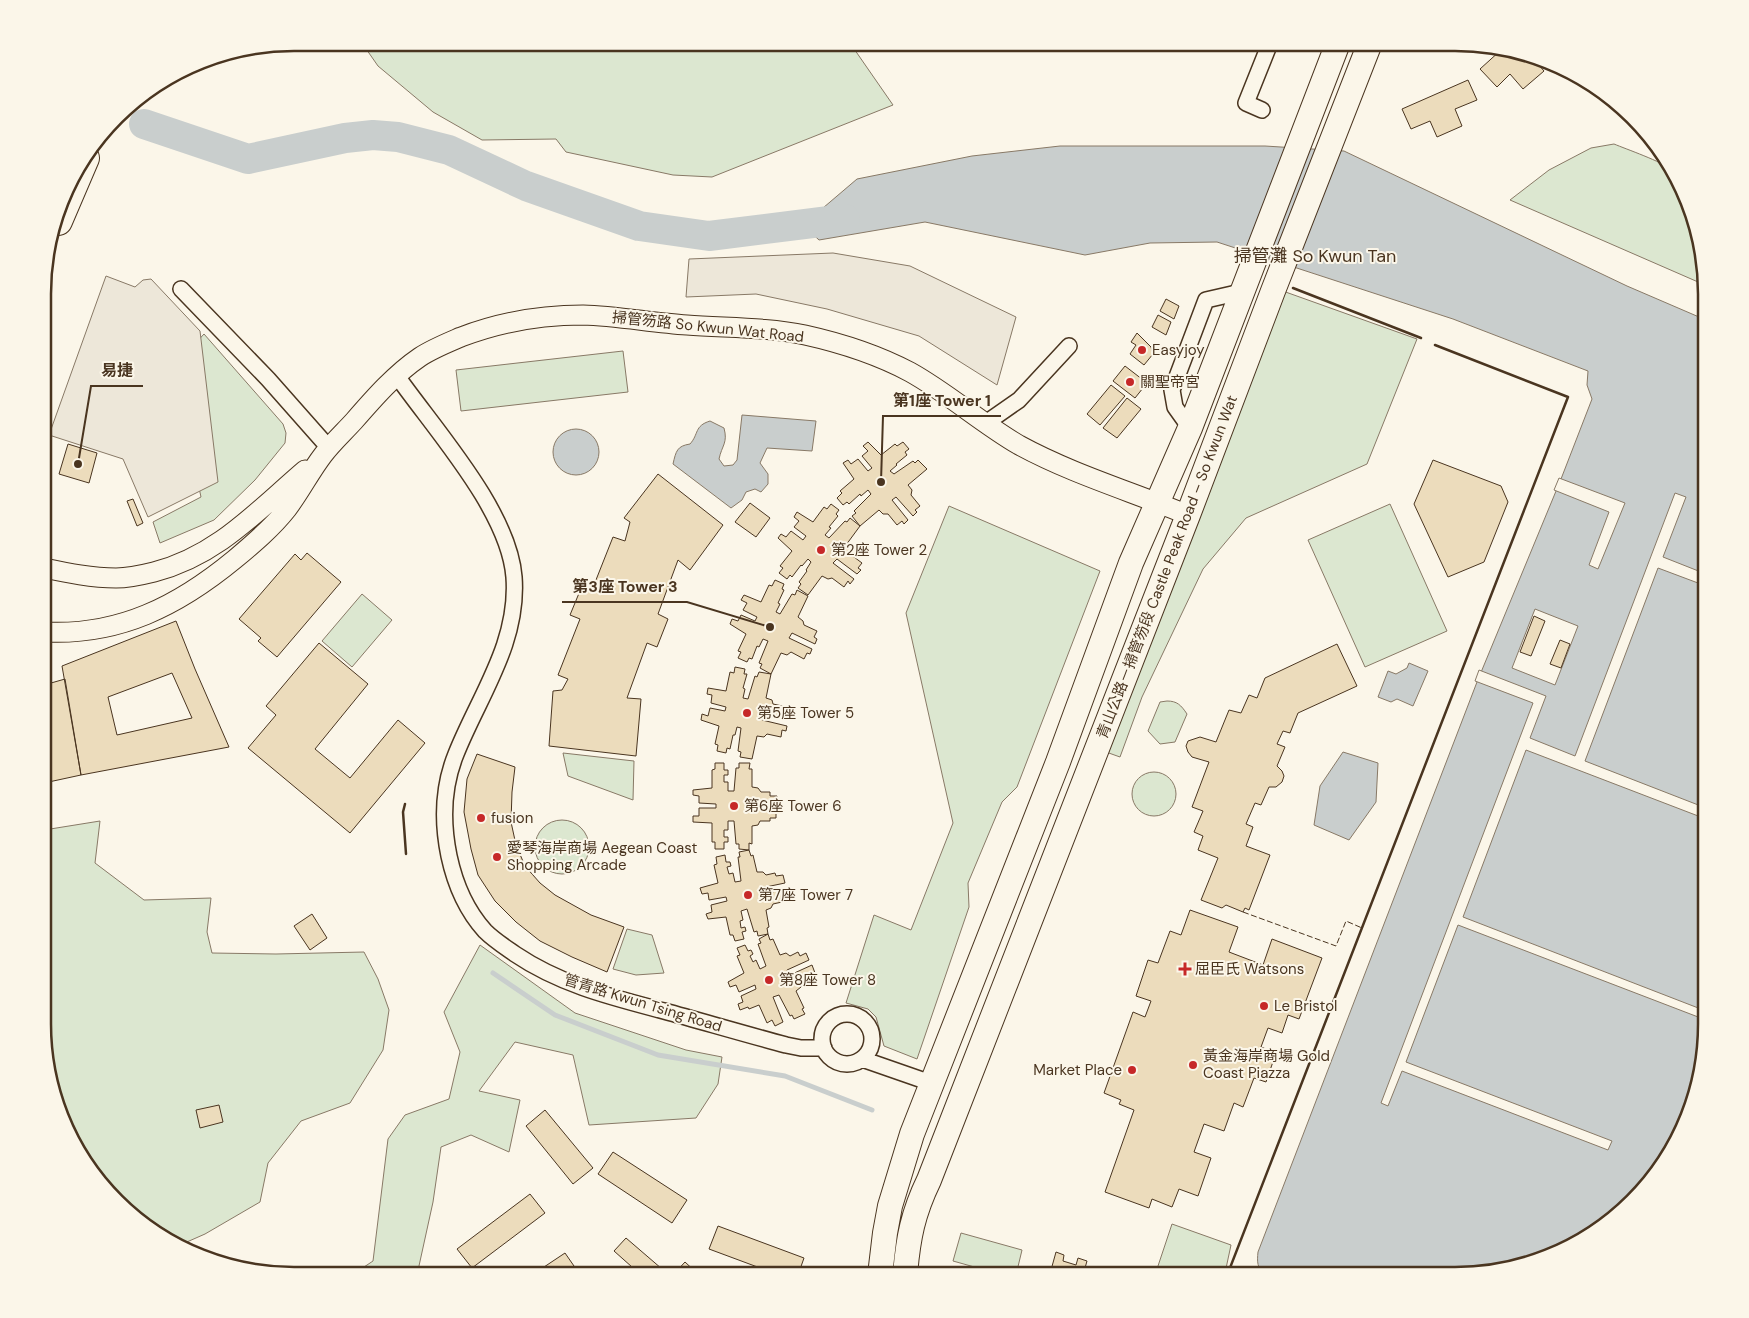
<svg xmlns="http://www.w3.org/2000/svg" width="1749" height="1318" font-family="'DM Sans','Noto Sans TC',sans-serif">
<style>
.green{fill:#dce7d0;stroke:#887966}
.parking{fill:#ede7d9;stroke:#887966}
.water{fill:#c9cecd;stroke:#887966}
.pier{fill:#fbf6e9;stroke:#887966}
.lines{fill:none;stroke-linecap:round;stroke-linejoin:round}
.stream{stroke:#c9cecd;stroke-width:5}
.river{stroke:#c9cecd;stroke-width:30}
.building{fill:#ecdcbc;stroke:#4a3520;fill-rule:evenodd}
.minor-casing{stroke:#4a3520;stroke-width:18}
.tertiary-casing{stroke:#4a3520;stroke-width:21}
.primary-casing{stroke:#4a3520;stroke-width:26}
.motorway-casing{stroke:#4a3520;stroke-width:30}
.minor{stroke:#fbf6e9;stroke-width:15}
.tertiary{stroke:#fbf6e9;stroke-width:19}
.primary{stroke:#fbf6e9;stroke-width:24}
.motorway{stroke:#fbf6e9;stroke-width:28}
.fence{stroke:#4a3520;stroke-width:1;stroke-dasharray:6 2.5;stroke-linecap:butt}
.wall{stroke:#4a3520;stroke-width:2.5}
.poi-dot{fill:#c62828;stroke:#fbf6e9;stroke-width:2}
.labels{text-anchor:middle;stroke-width:4;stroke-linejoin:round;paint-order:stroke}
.street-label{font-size:15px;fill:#4a3520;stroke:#fbf6e9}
.poi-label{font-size:15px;fill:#4a3520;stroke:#fbf6e9;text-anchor:start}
.quarter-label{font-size:18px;fill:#4a3520;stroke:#fbf6e9}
.rim{fill:none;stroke:#4a3520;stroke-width:2.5}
.leader{fill:none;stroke:#4a3520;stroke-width:2}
.callout-dot{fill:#4a3520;stroke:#fbf6e9;stroke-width:2}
.callout-label{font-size:16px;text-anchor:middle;font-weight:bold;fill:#4a3520;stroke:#fbf6e9;stroke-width:4;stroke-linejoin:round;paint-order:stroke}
</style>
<rect width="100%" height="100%" fill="#fbf6e9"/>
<path class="green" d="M362,43H850L893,105L712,177L673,175L566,152L556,139L482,140L433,112L378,66Z
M1614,144C1626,149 1663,162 1670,169C1694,193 1702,252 1705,285L1510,200L1549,170L1591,148Z
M1280,290L1417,339L1367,464L1246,518L1203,569L1142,697L1120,757L1106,752Z
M204,334L283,424L286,433L285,443L255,480L214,520L160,543L153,522L201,497L189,442L193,346Z
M623,351L628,392L461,411L456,370Z
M1390,504L1447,631L1365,667L1308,540Z
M949,506L1100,571L1017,787L1002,802L968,883L969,907L917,1059L884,1046L876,1017L868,1009L846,1003L874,915L911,930L953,823L906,613Z
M362,594L392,620L352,667L322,641Z
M1167,701C1177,701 1181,705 1187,714L1175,742L1160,744L1148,731L1160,702Z
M563,753L634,761L633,800L568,776Z
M1132 794a22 22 0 1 1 44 0a22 22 0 1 1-44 0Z
M535 847a27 27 0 1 1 54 0a27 27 0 1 1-54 0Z
M100,821L95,863L144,900L211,898L207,932L212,953L276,954L364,952L378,979L389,1010L383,1050L350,1103L301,1121L268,1163L260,1202L205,1234L180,1245L129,1213L69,1135L43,1040L44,830Z
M627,929L652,935L664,973L636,975L613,969Z
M480,945L575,1013L686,1050L722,1057L718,1084L696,1118L589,1125L573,1055L515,1042L479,1091L520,1100L509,1152L471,1135L441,1147L433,1202L417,1275H352L373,1261L388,1139L405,1115L449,1099L460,1052L444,1012Z
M1172,1224L1231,1245L1225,1273L1230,1275H1155Z
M961,1233L1022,1250L1016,1275H1003L953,1261Z"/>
<path class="parking" d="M833,253L910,266L1016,317L997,385L919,336L827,309L756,294L686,297L689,259Z
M106,276L135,287L143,280L151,279L200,331L218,482L148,517L123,459L49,435Z"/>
<path class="water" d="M1060,146H1265L1344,151L1627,286L1706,320V1040L1687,1120L1644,1189L1566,1250L1504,1271L1455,1275H1265C1257,1268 1257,1262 1258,1252L1477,682L1561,479L1592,399L1587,385L1588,371L1453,319L1217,242L1150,243L1085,255L925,222L819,240L803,225L857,179L972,156Z
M742,415L816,421L812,451L767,448L760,463L768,474V484L761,492L755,489L746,492L742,500L731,508L673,464C676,451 677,446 690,444C699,434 694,426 710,421L724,428C728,443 722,445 719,459L724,466L733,465L737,460Z
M553 452a23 23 0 1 1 46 0a23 23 0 1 1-46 0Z
M1409,663L1428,671L1413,706L1397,699L1391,702L1378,697L1388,671L1396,674L1407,668Z
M1343,752L1378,763L1376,802L1349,840L1314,825L1320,786Z"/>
<path class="pier" d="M1559,478L1625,503L1598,569L1589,565L1609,512L1554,490Z
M1675,493L1686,497L1663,557L1706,574V586L1658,568L1585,761L1706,808V819L1526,750L1463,917L1706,1011V1020L1458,925L1406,1062L1612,1141L1608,1150L1402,1071L1388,1106L1381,1103L1533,703L1475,681L1479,670L1546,696L1530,738L1575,756Z
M1535,609L1578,626L1555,685L1512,668Z"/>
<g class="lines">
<path class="stream" d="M493,973L555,1015L658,1055L785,1076L872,1110"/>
<path class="river" d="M144,124L248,159L345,138L373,135L398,137L449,150L526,186L639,226L709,236L845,219"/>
</g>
<path class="building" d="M1501,50L1532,57L1544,71L1523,89L1510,74L1497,87L1480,69Z
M1468,80L1477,100L1455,109L1462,126L1437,137L1430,121L1411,129L1402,109Z
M1166,299L1179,306L1174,319L1160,311Z
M1158,315L1171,322L1166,335L1152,327Z
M1137,333L1151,347L1153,354L1144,365L1130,354L1136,345L1131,342Z
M1125,366L1147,383L1135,398L1113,381Z
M1111,385L1125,396L1100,425L1087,414Z
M1127,398L1141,409L1117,438L1103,428Z
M868,442L881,455L895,444L897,446L903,442L909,449L905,452L907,455L896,464L897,465L890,471L894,474L913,461L915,463L918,460L927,469L908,485L912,490L911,495L920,506L915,510L917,512L913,516L896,497L892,500L908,520L904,524L902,521L897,525L888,514H883L879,510L860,526L852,516L856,513L854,511L871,494L868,490L861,496L860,494L849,504L847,502L843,505L837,498L842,493L840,491L854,479L843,463L848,460L851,464L858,459L868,471L872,468L862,456L868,451L863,446Z
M68,444L97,453L89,483L59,474Z
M1433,460L1501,486L1508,502L1484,562L1448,577L1414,504Z
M658,474L723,525L690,570L678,560L658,614L668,619L657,647L647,643L627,698L641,699L636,756L549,746L553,691L562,690L568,679L558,675L580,619L570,615L582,586L592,590L613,537L625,541L630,522L624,518Z
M133,499L143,523L137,526L127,501Z
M750,503L770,518L756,537L735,522Z
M831,504L839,510L836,514L838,516L829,527L831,528L825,535L829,538L845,521L847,522L850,518L860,526L846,545L851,550L850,554L862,563L858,568L861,570L857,574L837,559L833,563L854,579L850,584L848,581L844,587L832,578L828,579L822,576L808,595L798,588L801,584L799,582L807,571L806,570L811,562L808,559L802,566L801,565L792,577L790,575L787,579L779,573L783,568L780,566L792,551L778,538L781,534L786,537L791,531L803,540L806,536L794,527L799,521L794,517L797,512L813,522L824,507L827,509Z
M307,553L341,582L277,657L258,641L261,638L239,619L295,554L301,560Z
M775,580L784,584L782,589L784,590L778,603L780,604L776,612L780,614L792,594L795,595L797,590L808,596L798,617L803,621L804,625L817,631L814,637L817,639L815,644L792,633L789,638L812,649L810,654L807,653L804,659L791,652L787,655L781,653L771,674L760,668L762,664L759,663L768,641L763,639L759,647L757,646L752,659L749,658L747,662L738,658L741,652L738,651L746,634L730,624L732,619L738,621L741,615L755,621L757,617L743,610L747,603L741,600L744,595L761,602L769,585L772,586Z
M1534,616L1545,621L1531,656L1520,652Z
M176,621L195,669L229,747L81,775L62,666ZM172,673L192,718L117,735L108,697Z
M1560,640L1570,644L1561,668L1550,664Z
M319,643L368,684L315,749L350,778L398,720L425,743L350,833L248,748L276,715L266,706Z
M1337,644L1357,686L1298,713L1290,733L1283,731L1277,744L1285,747L1277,766L1282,771L1284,776L1282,782L1276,787H1269L1261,805L1255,803L1246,824L1253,827L1246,846L1270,855L1249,910L1245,908L1243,912L1226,905L1222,908L1201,900L1218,858L1198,850L1203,836L1194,832L1203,811L1192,807L1209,762L1192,757L1188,752L1186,746L1188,741L1200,737L1216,742L1229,710L1241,713L1249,695L1257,698L1265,678Z
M735,667L745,669L744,674H747L743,688L745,689L743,698L748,699L755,676L757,677L759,672L771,674L766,698L772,700L773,704L787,707L786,714H790L788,720L763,715L762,720L787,726L786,731L782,730L781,737L767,734L764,737L757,736L752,759L740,757L741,752L738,751L741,728L737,727L735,735H733L730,749L727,748L726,753L717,751L718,745L715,744L719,726L701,720L702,714L708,716L710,708L725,711L726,707L711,703L712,695L707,694L708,688L726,691L730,672L734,673Z
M65,679L81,775L44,783V685Z
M477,754L515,767L512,792L511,822L516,845L525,866L540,883L555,895L591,915L624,927L607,972L572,957L540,941L516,922L495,901L478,875L471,849L464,812L467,779Z
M715,763H724V770H728V775H724V782H728V791H734L736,768H739V763H750L749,769H752V787L758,788L761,792H770V796H777V804H753L752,809H776V818H770V821H760L758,825L752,826V844L749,843V850L739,849V844H736L734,821H728V830H724V837H728V842H724V849H715V842H712V823L693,822V816H699V808H716V804L699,803V796L693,795V790L712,788V770L715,769Z
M749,850L751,856L753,855L757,872H763L766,875L775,873L776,876L783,875L785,883L761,888L763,894L786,889L788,897L781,898L782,902L773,904L771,908L766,910L769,927L767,928L768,934L758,936L757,931L754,932L747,909L741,911L743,920L740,921L741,928L745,927L746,931L742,932L744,939L735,941L733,935H730L726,917L708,919L706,914L712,912L711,905L727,901L726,897L709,900L708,893L702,894L700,888L718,883L714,865L717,864L716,857L725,855L726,862H730L731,866L727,867L729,874L733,873L735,882L741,881L738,857H740L739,852Z
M1190,910L1238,927L1229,952L1263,965L1272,939L1322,958L1299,1019L1288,1015L1282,1033L1268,1028L1261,1047L1276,1053L1266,1082L1254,1078L1243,1107L1234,1103L1224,1131L1204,1124L1194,1152L1211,1158L1198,1196L1179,1189L1172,1207L1152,1199L1149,1208L1105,1192L1134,1110L1119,1104L1121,1100L1104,1093L1133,1012L1145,1017L1151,1001L1136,996L1148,960L1158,963L1170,931L1181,935Z
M312,914L327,938L310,950L294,926Z
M768,934L770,940L773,939L780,955L786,953L790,956L798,952L800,956L806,953L809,960L787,970L790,975L812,965L815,973L809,975L811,979L802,983L801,987L796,991L804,1008L802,1009L805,1014L794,1019L792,1015L790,1016L779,995L773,997L783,1022L775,1026L772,1020L767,1023L759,1005L749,1009L748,1007L740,1010L738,1004L743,1002L741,996L756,989L755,985L739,992L736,985L730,987L728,982L744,973L737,956L740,955L737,948L745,945L748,951L751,950L753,954L750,956L753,962L756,960L760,969L766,966L758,944L761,943L759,939Z
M219,1105L223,1122L200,1128L196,1110Z
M545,1110L593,1168L573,1184L526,1126Z
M613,1152L687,1200L672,1223L598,1174Z
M530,1194L545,1213L472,1268L457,1249Z
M718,1226L804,1258L798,1275H779L709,1249Z
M626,1238L669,1275H641L614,1251Z
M1056,1252L1064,1255L1063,1261L1076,1265L1078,1258L1087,1261L1083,1275H1052L1054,1271L1051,1270Z
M565,1253L574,1266L561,1275H532Z
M685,1262L699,1275H673Z"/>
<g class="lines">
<g class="minor-casing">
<path id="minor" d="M1262,110L1246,103L1270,43
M181,289L268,379L329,448
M397,376C435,430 509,511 514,577C519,643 479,696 456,754C443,786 442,822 449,856C455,884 466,910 485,931C494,940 505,947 515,954C561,985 611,997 664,1011C704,1022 745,1034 786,1045L801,1048H824
M986,423L1019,400L1069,346
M1190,428L1175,407L1172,390L1206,300L1241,292
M822 1039a25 25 0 1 1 50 0a25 25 0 1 1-50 0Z
M862,1059L931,1083"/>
</g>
<g class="tertiary-casing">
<path id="tertiary" d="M44,568C68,573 92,578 116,578C129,578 142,575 154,572C217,556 257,511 305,470
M44,632C119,636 178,606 235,559C253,544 272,528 287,509C300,492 310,472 323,455C332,443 344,432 354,421C374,398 395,374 420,357C432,349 447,343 461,337C500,322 541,315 583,315C618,316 653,323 687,325C726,328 767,327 805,335C841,343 878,355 910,372C948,393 981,423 1019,445C1072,474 1133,492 1188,515"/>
</g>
<g class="primary-casing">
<path id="primary" d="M880,1275L885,1233L890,1206L912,1134L1058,762L1131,563L1190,428L1338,43
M905,1275C908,1238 913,1213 929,1180L1188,515L1273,291L1370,43"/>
</g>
<g class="motorway-casing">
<path id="motorway" d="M58,221L85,158"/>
</g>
<use href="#minor" class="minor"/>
<use href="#tertiary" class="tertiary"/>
<use href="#primary" class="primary"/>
<use href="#motorway" class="motorway"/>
<path class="fence" d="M1243,912L1336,946L1346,921L1362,928"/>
<path class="wall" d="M1293,288L1421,338
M405,804L403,812L406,854
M1235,1275L1228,1273L1568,397L1435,345"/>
</g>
<g class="poi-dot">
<circle cx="1142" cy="350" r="5"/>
<circle cx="1130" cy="382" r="5"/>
<circle cx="821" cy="550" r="5"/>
<circle cx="747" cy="713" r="5"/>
<circle cx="734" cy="806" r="5"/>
<circle cx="481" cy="818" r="5"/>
<circle cx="497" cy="857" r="5"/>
<circle cx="748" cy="895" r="5"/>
<path d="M1182.5 961.5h5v5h5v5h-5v5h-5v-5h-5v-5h5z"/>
<circle cx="769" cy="980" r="5"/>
<circle cx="1264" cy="1006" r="5"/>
<circle cx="1193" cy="1065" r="5"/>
<circle cx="1132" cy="1070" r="5"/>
</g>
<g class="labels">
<g class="street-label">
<text transform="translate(708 327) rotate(6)" y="5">掃管笏路 So Kwun Wat Road</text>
<text transform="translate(1167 567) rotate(-69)" y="5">青山公路－掃管笏段 Castle Peak Road – So Kwun Wat</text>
<text transform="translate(643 1003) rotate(17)" y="5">管青路 Kwun Tsing Road</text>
</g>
<g class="poi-label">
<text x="1152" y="355">Easyjoy</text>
<text x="1140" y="387">關聖帝宮</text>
<text x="831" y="555">第2座 Tower 2</text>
<text x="757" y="718">第5座 Tower 5</text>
<text x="744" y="811">第6座 Tower 6</text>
<text x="491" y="823">fusion</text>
<text x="507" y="853">愛琴海岸商場 Aegean Coast<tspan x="507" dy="17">Shopping Arcade</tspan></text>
<text x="758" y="900">第7座 Tower 7</text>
<text x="1195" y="974">屈臣氏 Watsons</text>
<text x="779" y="985">第8座 Tower 8</text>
<text x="1274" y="1011">Le Bristol</text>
<text x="1203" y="1061">黃金海岸商場 Gold<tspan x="1203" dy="17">Coast Piazza</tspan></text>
<text x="1122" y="1075" text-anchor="end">Market Place</text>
</g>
<g class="quarter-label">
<text x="1315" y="262">掃管灘 So Kwun Tan</text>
</g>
</g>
<path d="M0 0H1749V1318H0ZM294 51H1455A243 243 0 0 1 1698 294V1024A243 243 0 0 1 1455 1267H294A243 243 0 0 1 51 1024V294A243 243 0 0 1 294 51Z" fill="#fbf6e9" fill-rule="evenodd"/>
<path class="rim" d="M294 51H1455A243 243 0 0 1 1698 294V1024A243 243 0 0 1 1455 1267H294A243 243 0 0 1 51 1024V294A243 243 0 0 1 294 51Z"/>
<path class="leader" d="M78 464L91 386H143M881 482L883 416H1001M770 627L687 602H562"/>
<g class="callout-dot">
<circle cx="78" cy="464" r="5"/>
<circle cx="881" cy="482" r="5"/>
<circle cx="770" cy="627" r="5"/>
</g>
<g class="callout-label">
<text x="117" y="376">易捷</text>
<text x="942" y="406">第1座 Tower 1</text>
<text x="625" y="592">第3座 Tower 3</text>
</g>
</svg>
